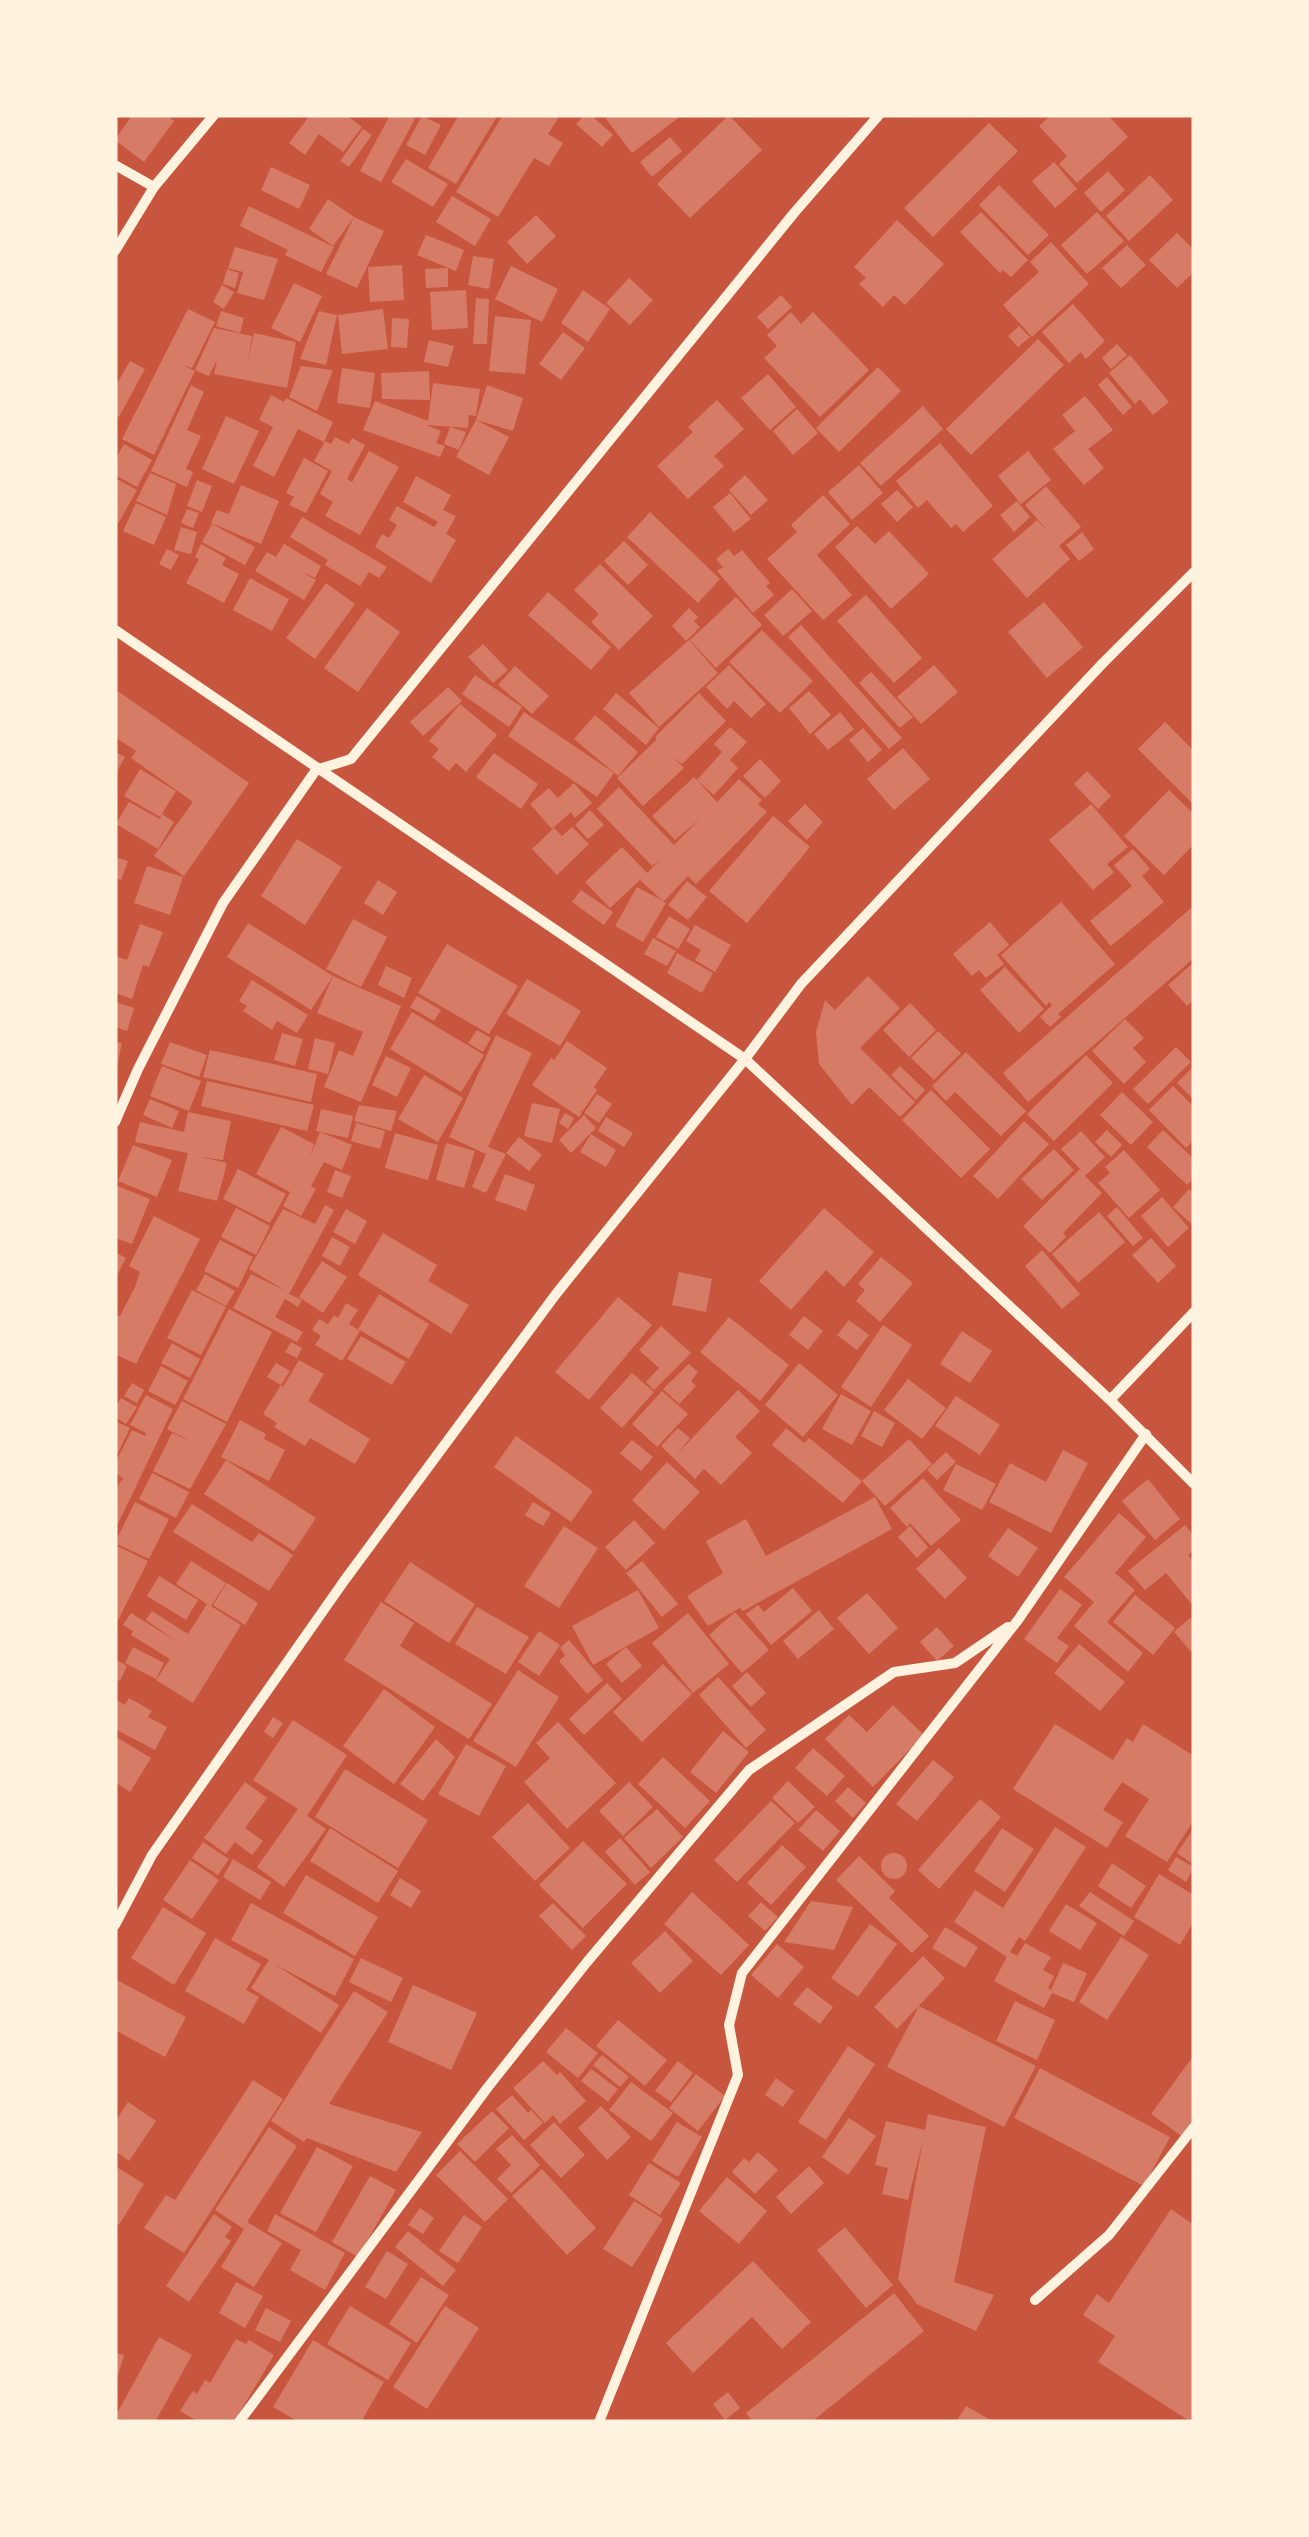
<svg xmlns="http://www.w3.org/2000/svg" width="1309" height="2537" font-family="'Asap Condensed',sans-serif">
<style>
.building{fill:#d67c66}
.lines{fill:none;stroke-linecap:round;stroke-linejoin:round}
.minor{stroke:#fff3e0;stroke-width:10}
</style>
<rect width="100%" height="100%" fill="#c8553d"/>
<path class="building" d="M132,115H166L174,121L144,162L115,140Z
M310,115H346L362,127L343,152L319,134L305,155L289,143Z
M390,115H408L415,119L381,182L360,171Z
M459,115H498L456,184L428,168Z
M503,115H560L548,134L563,143L549,166L534,158L498,217L456,192Z
M584,115H591L613,135L602,147L576,124Z
M611,115H682L632,153L606,119Z
M729,115L762,150L690,218L657,184Z
M1051,115H1108L1128,137L1077,183L1059,164L1067,156L1039,126Z
M422,116L441,125L425,155L406,145Z
M989,123L1018,151L933,237L904,208Z
M363,129L372,135L349,167L340,161Z
M670,137L682,151L652,177L640,162Z
M406,159L448,184L433,207L391,182Z
M1054,162L1077,189L1055,208L1032,181Z
M271,167L310,185L299,209L261,190Z
M1108,171L1125,190L1101,212L1084,193Z
M1150,175L1173,200L1129,241L1106,216Z
M999,185L1049,235L1028,255L979,205Z
M452,196L491,219L475,246L436,222Z
M328,199L354,217L384,231L357,288L326,274L354,217L333,246L309,229Z
M249,206L334,247L321,272L285,255L288,250L240,226Z
M981,212L1028,260L1011,277L1003,270L1000,273L960,232Z
M1097,212L1124,241L1087,274L1061,245Z
M536,215L556,236L527,264L507,242Z
M897,220L944,264L905,305L894,295L883,307L859,284L866,278L854,267Z
M1177,233L1194,250V272L1177,288L1149,260Z
M426,235L464,250L456,271L417,255Z
M1051,242L1089,284L1032,337L1003,305L1039,272L1030,262Z
M1127,245L1146,265L1121,288L1102,268Z
M235,247L278,259L264,300L237,293L243,272L228,268Z
M473,256L494,259L489,289L468,285Z
M402,265L404,300L370,302L368,267Z
M511,266L558,289L542,322L495,299Z
M448,268V287L426,288L425,269Z
M227,269L239,273L235,288L223,284Z
M629,278L653,300L630,325L606,303Z
M294,283L322,296L300,342L271,328Z
M222,285L234,292L224,309L213,302Z
M466,290L468,328L432,330L430,292Z
M583,290L610,309L588,342L561,323Z
M781,295L792,307L768,329L757,317Z
M476,298L489,299L487,344H473Z
M1073,304L1105,341L1086,359L1081,352L1069,363L1042,332Z
M188,309L215,322L192,368L182,365L195,371L154,455L122,439Z
M383,309L388,349L342,354L338,315Z
M221,311L244,318L240,333L216,326Z
M319,311L337,315L326,365L300,359Z
M791,312L801,324L813,312L869,370L820,417L764,358L777,346L767,335Z
M495,316L531,320L525,374L489,371Z
M392,318L409,319L407,348L391,347Z
M1019,326L1030,337L1018,347L1008,336Z
M214,328L252,336L248,360L254,333L296,342L287,388L214,374L217,360L209,376L195,370Z
M563,332L585,348L561,380L539,364Z
M1038,339L1064,365L971,455L946,429Z
M429,340L454,346L448,367L424,362Z
M1117,344L1127,355L1111,369L1102,358Z
M1130,355L1169,402L1153,415L1140,399L1135,404L1109,373Z
M130,361L145,369L119,417L115,415V387Z
M301,366L333,370L317,411L289,397Z
M878,367L901,391L839,452L816,428Z
M342,368L375,373L370,408L337,403Z
M429,371L430,400L382,399L381,373Z
M768,374L796,407L770,430L741,398Z
M1107,377L1132,407L1123,415L1098,385Z
M433,383L480,389L476,416L469,415L468,428L426,425L441,431L436,443L445,446L440,457L363,430L375,401L428,421Z
M191,385L204,392L187,430L201,436L186,469L193,472L187,487L151,471Z
M487,385L523,398L513,431L476,420Z
M271,395L284,402L286,398L333,422L324,442L298,429L274,477L253,466L273,427L259,420Z
M1085,396L1113,430L1088,449L1104,468L1084,485L1053,449L1075,431L1062,415Z
M717,400L744,429L714,456L724,466L688,499L657,466L693,432L688,427Z
M923,406L943,429L881,486L860,463Z
M797,409L818,433L793,455L773,431Z
M226,416L259,431L234,484L202,469Z
M476,420L509,437L489,475L456,457Z
M450,427L466,432L459,450L444,444Z
M335,437L349,444L352,438L365,445L347,479L352,482L369,451L399,467L360,535L325,516L333,502L320,494L332,471L314,461L325,441L331,444Z
M940,443L993,506L963,532L956,524L951,528L927,500L918,508L896,481Z
M124,444L152,460L137,487L115,475V460Z
M1028,451L1051,480L1021,504L998,476Z
M304,458L328,471L306,513L289,505L294,497L286,493Z
M859,465L883,493L852,520L828,492Z
M150,473L176,484L167,515L136,501Z
M745,475L768,500L751,515L729,490Z
M416,476L451,495L443,510L456,516L446,534L456,540L431,583L375,547L382,534L389,538L397,525L389,520L397,506L434,527L438,522L403,502Z
M115,478L137,490L115,529Z
M197,480L212,486L202,512L187,506Z
M241,485L279,501L261,544L211,523L217,510L229,514Z
M1046,486L1081,527L1059,546L1070,559L1027,598L992,559L1037,520L1049,532L1025,505Z
M897,490L913,507L897,522L881,504Z
M730,493L751,519L734,532L713,507Z
M823,495L850,524L817,555L852,595L823,620L767,559L797,532L791,525Z
M1017,501L1030,517L1014,532L1000,515Z
M136,503L166,517L154,545L123,531Z
M187,509L199,513L193,528L181,523Z
M650,512L720,579L698,603L627,537Z
M302,517L387,567L379,578L369,572L360,586L325,565L328,560L290,537Z
M212,524L255,547L245,565L202,542Z
M857,526L875,544L889,531L929,574L891,609L835,547Z
M181,527L197,532L191,554L174,550Z
M1082,532L1094,549L1079,561L1066,545Z
M624,541L648,565L628,585L604,561Z
M201,544L226,558L222,565L239,574L224,603L186,583L199,559L195,557Z
M284,544L321,566L315,578L300,571L316,580L304,600L255,571L267,552L276,557Z
M167,549L179,555L171,570L159,564Z
M728,549L734,556L742,550L770,583L766,586L774,595L753,613L717,571L723,567L716,559Z
M600,564L653,616L619,650L591,622L599,614L574,590Z
M250,578L289,599L272,631L233,610Z
M326,583L355,604L315,659L286,638Z
M792,589L812,611L783,636L764,615Z
M548,592L611,647L591,670L528,615Z
M866,595L922,658L894,683L837,621Z
M736,597L762,625L716,668L690,640Z
M1044,602L1083,647L1047,678L1008,632Z
M367,608L400,632L358,692L324,668Z
M689,608L698,617L694,621L700,627L686,641L672,626Z
M801,625L902,738L889,749L788,637Z
M762,630L813,681L780,713L729,662Z
M689,640L718,673L659,727L629,693Z
M483,644L508,670L493,683L468,657Z
M729,665L766,704L751,718L734,701L727,709L706,687Z
M934,665L958,692L921,724L897,697Z
M515,666L549,696L532,714L498,685Z
M871,672L913,717L900,728L859,683Z
M475,675L522,707L509,727L462,694Z
M448,687L462,701L423,736L410,722Z
M115,689L249,783L184,876L154,856L193,802L131,758L136,751L115,737Z
M809,691L831,715L810,734L789,708Z
M616,693L659,728L646,745L603,709Z
M699,693L726,721L682,764L673,757L684,768L643,806L617,778L657,739L655,737Z
M460,704L497,735L466,772L456,763L449,771L432,757L439,749L429,741Z
M524,712L614,773L597,797L508,736Z
M840,712L854,729L828,750L814,734Z
M595,715L638,752L618,776L574,739Z
M1165,722L1194,751V805L1138,749Z
M730,727L747,742L730,760L738,768L714,795L697,780L722,752L714,744Z
M863,728L882,750L868,762L849,740Z
M903,748L930,779L894,810L867,779Z
M115,752L125,757L115,775Z
M494,753L538,784L521,809L476,777Z
M760,759L781,781L765,798L743,776Z
M140,769L176,791L160,817L124,796Z
M1087,771L1111,796L1098,809L1074,784Z
M694,777L717,802L739,779L762,800L758,804L767,812L696,884L688,876L663,902L666,903L643,942L615,926L637,887L663,901L640,880L610,908L585,882L622,847L647,873L660,860L652,866L597,809L619,787L674,845L700,819L675,840L652,816Z
M574,783L592,803L575,818L571,812L552,829L530,804L549,788L558,798Z
M1169,790L1194,814V844L1164,875L1124,836Z
M129,802L160,819L162,814L174,822L158,849L116,824Z
M805,804L823,822L807,840L788,821Z
M1091,804L1128,847L1107,864L1114,872L1093,890L1049,840Z
M590,810L604,825L588,839L575,825Z
M773,816L810,847L747,923L709,891Z
M572,827L589,844L557,875L532,849L554,828L562,836Z
M297,839L342,867L305,925L261,896Z
M1133,849L1150,869L1142,876L1164,902L1111,946L1090,921L1132,886L1114,865Z
M115,857L128,861L121,880L115,878Z
M147,866L183,877L170,915L134,903Z
M378,880L397,892L383,915L364,903Z
M687,881L707,897L688,920L668,905Z
M581,890L613,912L604,925L572,902Z
M1061,902L1115,964L1058,1014L1061,1017L1050,1027L1040,1017L1052,1005L1049,1002L1046,1006L1001,955Z
M1191,908L1194,912V958L1028,1102L1003,1073Z
M669,916L690,929L678,949L656,937Z
M353,919L387,937L361,987L326,969Z
M990,922L1009,945L997,955L1004,964L986,978L979,970L972,976L953,954Z
M248,923L333,976L311,1010L227,957Z
M140,924L163,932L149,967L143,965L132,999L115,993V956L127,960Z
M695,925L731,945L715,972L695,960L701,950L686,941Z
M653,938L676,951L667,966L644,954Z
M447,944L518,986L489,1034L418,993Z
M677,953L713,973L702,993L667,973Z
M1194,962V1000L1187,1006L1168,985Z
M386,966L412,978L404,998L378,985Z
M1005,967L1044,1009L1019,1033L980,990Z
M333,976L401,1006L361,1102L324,1087L339,1050L353,1056L363,1032L317,1013Z
M868,976L900,1008L860,1048L915,1102L900,1117L869,1087L852,1105L819,1064L816,1032L825,1000L835,1010Z
M527,979L581,1011L560,1046L506,1014Z
M252,980L308,1015L297,1033L277,1021L272,1030L243,1011L247,1006L239,1001Z
M417,996L441,1010L434,1021L410,1007Z
M115,1002L134,1008L127,1031L115,1027Z
M910,1003L936,1030L909,1057L883,1030Z
M412,1012L484,1055L461,1092L390,1049Z
M1125,1019L1144,1038L1133,1048L1146,1062L1124,1084L1092,1051Z
M477,1030L491,1038L483,1052L468,1043Z
M938,1031L961,1053L934,1080L911,1058Z
M282,1033L303,1039L295,1066L274,1060Z
M496,1035L532,1053L488,1147L506,1154L486,1193L472,1187L486,1154L449,1137Z
M315,1038L335,1043L328,1074L308,1069Z
M567,1041L607,1068L594,1087L597,1090L582,1112L578,1110L582,1113L579,1117L532,1085L551,1058L554,1060Z
M115,1042L122,1043L117,1066H115Z
M170,1042L207,1055L199,1077L161,1064Z
M1176,1047L1191,1062L1148,1104L1133,1089Z
M210,1050L317,1074L311,1102L203,1077Z
M966,1052L1026,1111L1001,1136L955,1092L946,1101L932,1086Z
M1086,1055L1113,1083L1054,1141L1027,1114Z
M386,1056L411,1068L397,1097L372,1085Z
M162,1066L201,1081L189,1111L150,1096Z
M900,1066L925,1090L916,1100L891,1075Z
M1194,1066V1100L1177,1083Z
M424,1075L463,1098L438,1142L398,1119Z
M207,1081L314,1105L307,1131L201,1106Z
M1173,1086L1194,1107V1140L1186,1148L1149,1110Z
M931,1090L990,1149L961,1178L902,1120Z
M1122,1092L1153,1122L1131,1145L1100,1115Z
M597,1094L612,1104L599,1123L584,1113Z
M150,1099L179,1111L172,1128L143,1115Z
M532,1103L560,1109L552,1143L524,1136Z
M359,1105L397,1111L391,1131L354,1121Z
M321,1109L353,1116L348,1138L316,1131Z
M188,1112L231,1121L223,1160L201,1157L227,1163L217,1201L178,1191L188,1153L135,1142L140,1122L184,1132Z
M565,1113L574,1118L568,1129L559,1123Z
M584,1115L596,1128L571,1153L559,1140Z
M606,1117L633,1133L624,1147L598,1131Z
M1024,1121L1049,1144L998,1199L973,1176Z
M356,1123L385,1131L380,1149L351,1141Z
M281,1127L314,1144L310,1157L320,1132L352,1145L342,1170L324,1162L311,1186L316,1189L301,1216L283,1206L290,1192L256,1174Z
M1107,1130L1122,1145L1111,1157L1095,1142Z
M1163,1130L1194,1159V1178L1187,1185L1147,1147Z
M1081,1131L1105,1157L1085,1176L1102,1193L1063,1233L1066,1237L1050,1253L1023,1226L1080,1169L1061,1149Z
M395,1133L438,1145L428,1180L385,1168Z
M591,1134L616,1150L606,1167L580,1152Z
M519,1137L542,1155L529,1171L506,1153Z
M446,1143L475,1151L464,1188L436,1180Z
M133,1145L172,1160L157,1197L118,1181Z
M1054,1149L1074,1170L1042,1200L1021,1179Z
M1124,1150L1160,1190L1129,1218L1098,1183L1110,1173L1105,1167Z
M238,1169L286,1194L270,1223L223,1199Z
M335,1170L351,1176L342,1198L327,1192Z
M505,1174L535,1185L526,1211L495,1200Z
M115,1185L150,1199L132,1244L115,1238Z
M1189,1189L1194,1194V1226L1173,1207Z
M1162,1197L1189,1228L1168,1247L1141,1216Z
M325,1205L334,1210L289,1294L302,1300L298,1307L285,1299L275,1317L303,1332L297,1342L233,1308L251,1274L286,1291L249,1269L283,1209L315,1224Z
M1117,1207L1143,1238L1133,1246L1107,1216Z
M236,1208L270,1226L256,1255L221,1237Z
M824,1208L874,1252L844,1287L826,1270L791,1310L759,1281Z
M346,1209L367,1221L355,1244L333,1232Z
M1099,1212L1125,1242L1078,1283L1052,1254Z
M154,1216L200,1239L136,1364L115,1354V1314L120,1316L135,1287L140,1272L129,1266Z
M383,1233L437,1265L428,1281L469,1305L451,1334L358,1275Z
M332,1237L350,1247L340,1266L322,1256Z
M1151,1238L1176,1266L1158,1283L1132,1255Z
M220,1240L253,1257L238,1288L204,1271Z
M1042,1250L1080,1294L1062,1309L1025,1266Z
M115,1252L126,1258L115,1279Z
M881,1257L913,1283L880,1322L856,1301L865,1290L858,1284Z
M322,1261L347,1277L323,1313L299,1297Z
M679,1272L712,1279L706,1312L672,1305Z
M205,1274L235,1291L226,1306L196,1290Z
M192,1290L226,1307L201,1355L167,1338Z
M379,1294L429,1324L409,1359L358,1329Z
M618,1297L652,1325L589,1400L555,1372Z
M346,1303L358,1310L349,1324L360,1331L342,1361L315,1345L321,1336L312,1330L319,1319L328,1324L334,1315L338,1318Z
M229,1309L272,1332L227,1422L183,1399Z
M804,1316L823,1331L808,1350L789,1335Z
M729,1317L789,1365L760,1401L700,1352Z
M849,1320L869,1335L857,1350L837,1335Z
M883,1325L912,1345L871,1407L841,1387Z
M661,1326L691,1353L654,1390L646,1382L659,1368L639,1350Z
M962,1331L992,1351L970,1383L940,1364Z
M361,1336L406,1362L392,1385L347,1359Z
M291,1342L302,1348L297,1358L285,1352Z
M172,1343L200,1359L190,1378L161,1363Z
M299,1360L324,1374L308,1401L370,1439L355,1464L310,1438L305,1446L274,1427L277,1423L263,1414L281,1385L267,1377L276,1363L290,1371L281,1385L283,1387Z
M799,1363L838,1395L803,1437L765,1405Z
M689,1364L698,1372L691,1381L696,1386L679,1404L663,1389Z
M161,1366L188,1381L175,1405L148,1391Z
M632,1373L654,1392L622,1428L600,1408Z
M908,1379L946,1408L922,1439L884,1410Z
M132,1383L144,1390L137,1403L124,1396Z
M738,1390L760,1411L735,1437L752,1453L721,1485L704,1469L695,1479L661,1446L678,1428L690,1438L676,1455Z
M662,1391L688,1414L657,1447L632,1424Z
M841,1394L871,1411L852,1445L822,1429Z
M146,1395L173,1409L115,1530V1490L123,1478L115,1473V1463L132,1430L145,1436L146,1433L130,1425Z
M956,1396L1000,1425L980,1455L935,1426Z
M121,1398L137,1407L126,1424L115,1417V1408Z
M182,1401L226,1424L190,1489L153,1471L172,1433L192,1442L167,1429Z
M874,1411L895,1423L882,1447L861,1436Z
M240,1420L266,1434L264,1439L285,1450L269,1481L221,1457Z
M115,1421L130,1428L115,1459Z
M786,1428L804,1443L809,1438L862,1481L843,1503L772,1445Z
M516,1436L593,1491L571,1522L494,1467Z
M909,1439L932,1464L885,1506L862,1481Z
M632,1440L653,1457L641,1471L620,1453Z
M1063,1450L1088,1463L1051,1533L989,1502L1010,1463L1046,1482Z
M946,1452L956,1462L937,1480L927,1470Z
M226,1460L316,1518L294,1551L204,1494Z
M667,1462L700,1492L664,1530L632,1500Z
M956,1464L996,1484L982,1510L943,1490Z
M152,1473L189,1492L176,1518L139,1499Z
M923,1478L961,1520L931,1546L910,1523L907,1527L890,1508Z
M1148,1479L1180,1519L1155,1540L1122,1501Z
M875,1497L892,1529L743,1611L740,1608L708,1626L687,1596L723,1573L706,1541L746,1519L766,1556Z
M135,1502L169,1519L149,1559L115,1543Z
M533,1502L551,1513L543,1526L525,1515Z
M192,1504L252,1542L259,1533L293,1555L269,1591L173,1532Z
M1119,1513L1146,1537L1115,1573L1135,1590L1107,1622L1143,1653L1128,1672L1074,1626L1094,1602L1064,1577Z
M634,1520L655,1543L626,1570L605,1547Z
M1185,1525L1194,1536V1550L1188,1555L1194,1562V1607L1166,1573L1145,1590L1128,1571Z
M564,1526L598,1548L559,1608L524,1586Z
M910,1526L928,1547L917,1558L898,1537Z
M1008,1528L1038,1548L1018,1577L988,1556Z
M115,1545L148,1561L115,1626Z
M939,1548L967,1578L945,1599L916,1569Z
M191,1561L226,1583L211,1606L241,1625L193,1703L156,1680L170,1659L131,1635L133,1631L123,1625L131,1613L179,1643L146,1620L152,1611L188,1634L207,1604L176,1584Z
M642,1561L678,1604L662,1617L626,1573Z
M410,1562L475,1604L449,1643L384,1601Z
M159,1576L198,1600L186,1620L147,1596Z
M227,1583L258,1603L245,1625L213,1605Z
M793,1588L812,1611L771,1645L746,1614L758,1605L764,1612Z
M1060,1589L1082,1605L1057,1638L1069,1646L1057,1663L1024,1639Z
M638,1590L659,1628L593,1665L572,1626Z
M867,1593L898,1628L869,1654L837,1618Z
M1135,1595L1175,1628L1153,1655L1113,1622Z
M381,1602L414,1623L400,1646L492,1704L469,1739L344,1660Z
M477,1607L529,1637L506,1674L455,1644Z
M819,1610L834,1629L798,1659L783,1641Z
M735,1612L769,1650L742,1673L709,1635Z
M688,1613L729,1664L693,1693L652,1643Z
M1190,1618L1194,1622V1655L1174,1632Z
M937,1627L954,1646L937,1661L920,1642Z
M539,1631L560,1645L539,1676L518,1662Z
M569,1640L603,1680L587,1694L559,1661L565,1655L560,1648Z
M1079,1644L1125,1682L1100,1711L1054,1673Z
M133,1647L164,1663L156,1679L125,1663Z
M626,1647L642,1666L622,1683L606,1664Z
M115,1659L127,1666L120,1681L115,1679Z
M663,1664L692,1694L642,1742L613,1712Z
M518,1670L559,1697L516,1767L473,1741Z
M747,1672L766,1693L751,1707L732,1686Z
M718,1677L766,1730L746,1748L699,1695Z
M607,1683L622,1699L584,1735L569,1719Z
M384,1689L435,1727L394,1784L343,1746Z
M129,1698L152,1711L148,1717L167,1727L155,1750L115,1729V1699L125,1705Z
M893,1705L924,1735L873,1787L825,1739L849,1715L867,1732Z
M273,1717L283,1723L273,1738L264,1732Z
M293,1720L347,1755L307,1816L326,1829L284,1887L257,1867L298,1809L253,1780Z
M558,1722L616,1783L567,1829L524,1782L550,1758L536,1743Z
M1055,1724L1113,1760L1127,1738L1133,1742L1143,1724L1194,1756V1820L1167,1862L1125,1836L1149,1799L1122,1782L1103,1810L1123,1822L1107,1848L1013,1789Z
M723,1731L749,1752L716,1793L690,1772Z
M118,1738L151,1758L130,1792L115,1782V1743Z
M436,1739L455,1757L423,1801L400,1784Z
M466,1744L506,1766L479,1816L438,1794Z
M813,1748L845,1776L827,1796L795,1768Z
M663,1757L710,1801L685,1828L638,1784Z
M933,1760L954,1777L917,1821L896,1804Z
M345,1769L428,1820L398,1868L315,1817Z
M788,1781L815,1807L798,1823L772,1798Z
M245,1782L267,1798L245,1828L263,1841L252,1855L235,1842L226,1854L204,1838Z
M629,1782L653,1807L623,1836L599,1811Z
M848,1787L866,1803L853,1818L835,1801Z
M980,1799L1001,1817L939,1889L918,1870Z
M771,1801L795,1823L737,1882L714,1860Z
M528,1803L570,1848L535,1881L492,1837Z
M657,1809L683,1837L651,1868L624,1838Z
M816,1810L840,1831L823,1851L798,1830Z
M1055,1827L1086,1847L1025,1941L1019,1937L1010,1952L1017,1956L1025,1943L1051,1957L1043,1970L1054,1976L1048,1988L1051,1990L1063,1963L1087,1973L1074,2002L1052,1993L1044,2008L994,1981L1007,1957L954,1922L975,1890L1003,1908Z
M330,1828L398,1871L378,1903L310,1861Z
M1002,1828L1034,1849L1005,1892L974,1871Z
M1194,1828V1865L1177,1853Z
M620,1838L650,1872L635,1885L605,1852Z
M583,1841L627,1884L583,1928L539,1885Z
M203,1842L229,1859L218,1875L192,1858Z
M782,1845L806,1867L771,1905L747,1883Z
M881 1866a13 13 0 1 1 26 0a13 13 0 1 1-26 0Z
M859,1856L895,1891L889,1898L929,1936L912,1953L836,1880Z
M1176,1857L1194,1867L1186,1882L1168,1870Z
M233,1859L271,1882L260,1900L223,1877Z
M190,1860L219,1880L192,1919L163,1900Z
M1112,1863L1146,1886L1131,1908L1098,1886Z
M1159,1874L1194,1895V1921L1180,1945L1134,1917Z
M306,1875L378,1917L355,1956L283,1913Z
M400,1878L421,1891L411,1908L390,1895Z
M692,1892L749,1945L721,1975L664,1924Z
M1090,1892L1134,1921L1124,1936L1079,1906Z
M811,1901L853,1907L834,1950L784,1942Z
M761,1902L778,1917L765,1931L748,1916Z
M251,1903L354,1959L335,1996L274,1964L339,2005L321,2033L251,1988L269,1960L231,1940Z
M553,1903L586,1936L572,1950L539,1916Z
M1066,1904L1097,1923L1080,1950L1049,1931Z
M163,1907L206,1933L174,1985L131,1958Z
M870,1924L897,1944L858,1997L831,1978Z
M945,1927L978,1947L965,1968L932,1948Z
M665,1931L693,1961L660,1993L631,1963Z
M1121,1937L1149,1955L1107,2020L1079,2002Z
M215,1938L261,1964L246,1990L259,1997L244,2024L185,1991Z
M777,1944L804,1967L778,1998L751,1975Z
M923,1956L945,1978L897,2029L874,2007Z
M361,1958L403,1978L391,2002L349,1982Z
M115,1979L186,2017L165,2057L115,2030Z
M413,1985L477,2013L451,2070L388,2042Z
M807,1987L833,2007L820,2024L793,2004Z
M354,1991L388,2012L329,2104L422,2132L396,2172L307,2138L304,2142L271,2121Z
M1015,2001L1055,2020L1037,2060L996,2041Z
M919,2006L1036,2066L1004,2127L887,2067Z
M618,2020L667,2060L645,2086L596,2046Z
M566,2028L598,2053L578,2078L546,2052Z
M848,2046L875,2064L826,2140L798,2122Z
M602,2055L629,2077L620,2087L593,2065Z
M1194,2055V2124L1184,2138L1151,2114Z
M543,2061L557,2075L560,2072L586,2101L560,2124L553,2115L545,2123L513,2088Z
M678,2061L693,2073L671,2102L655,2091Z
M1040,2068L1170,2137L1144,2186L1014,2118Z
M591,2069L618,2089L608,2102L581,2081Z
M696,2074L725,2096L698,2131L669,2108Z
M776,2078L794,2091L783,2107L765,2095Z
M253,2080L283,2099L184,2253L144,2228L166,2195L175,2200Z
M631,2082L673,2113L651,2141L609,2110Z
M512,2095L528,2113L531,2110L543,2123L524,2140L496,2109Z
M128,2102L156,2121L129,2161L115,2151V2122Z
M601,2106L631,2137L607,2160L578,2128Z
M492,2111L509,2128L475,2162L457,2144Z
M928,2114L986,2127L954,2282L994,2295L976,2331L917,2304L898,2279L923,2140L908,2200L882,2194L888,2168L875,2165L886,2121L925,2130Z
M849,2118L876,2136L848,2175L822,2157Z
M554,2122L585,2155L561,2178L530,2145Z
M677,2122L702,2137L678,2177L652,2161Z
M269,2127L297,2146L247,2222L282,2243L254,2287L221,2267L244,2229L215,2210Z
M512,2135L540,2165L511,2193L497,2179L511,2165L496,2149Z
M317,2147L353,2166L316,2232L280,2213Z
M460,2151L508,2199L485,2222L436,2175Z
M758,2152L778,2170L755,2194L732,2172L744,2158L749,2162Z
M649,2163L681,2183L660,2215L629,2195Z
M115,2166L144,2184L119,2225L115,2222Z
M809,2166L824,2183L791,2214L776,2197Z
M542,2169L596,2228L567,2255L512,2196Z
M370,2176L396,2190L358,2257L332,2242Z
M727,2177L767,2211L739,2244L699,2211Z
M634,2201L663,2219L632,2267L603,2249Z
M420,2208L434,2218L423,2234L408,2225Z
M1171,2209L1194,2225V2417L1191,2422L1098,2362L1115,2336L1083,2315L1097,2294L1109,2303Z
M214,2214L232,2227L225,2237L231,2241L189,2302L166,2286Z
M275,2214L345,2253L325,2290L290,2270L301,2250L267,2231Z
M464,2215L482,2227L458,2263L439,2251Z
M845,2227L893,2285L866,2308L817,2250Z
M408,2231L456,2270L443,2286L395,2247Z
M387,2251L408,2264L386,2299L365,2287Z
M753,2261L811,2322L782,2349L752,2317L693,2373L666,2343Z
M421,2277L449,2295L417,2343L389,2324Z
M236,2282L263,2296L245,2328L219,2313Z
M894,2293L924,2331L814,2420L816,2422H753L746,2413Z
M350,2306L411,2343L388,2380L327,2344Z
M445,2306L479,2328L427,2409L393,2387Z
M266,2308L291,2321L280,2342L255,2330Z
M159,2337L192,2355L155,2422H115L116,2415Z
M236,2339L246,2344L249,2340L274,2355L234,2422H199L180,2411L193,2391L197,2394L205,2380L210,2383Z
M313,2340L384,2382L361,2422H299L273,2407Z
M115,2353L124,2355L116,2382H115Z
M728,2392L740,2408L725,2420L713,2404Z
M966,2406L994,2422H956Z"/>
<g class="lines">
<path class="minor" d="M115,165L154,187
M115,251L154,187L214,115
M115,630L745,1059L1110,1400L1194,1484
M115,1122L138,1069L223,903L316,770L351,759L794,213L879,115
M1110,1400L1194,1312
M115,1925L152,1855L344,1581L556,1294L745,1059L801,984L1102,664L1194,572
M1035,2300L1109,2235L1194,2127
M239,2422L488,2087L587,1962L749,1770L894,1672L955,1663L1008,1627
M599,2422L738,2075L729,2025L742,1973L1018,1620L1146,1434"/>
</g>
<rect width="1309" height="2537" fill="none" stroke="#fff3e0" stroke-width="235"/>
</svg>
